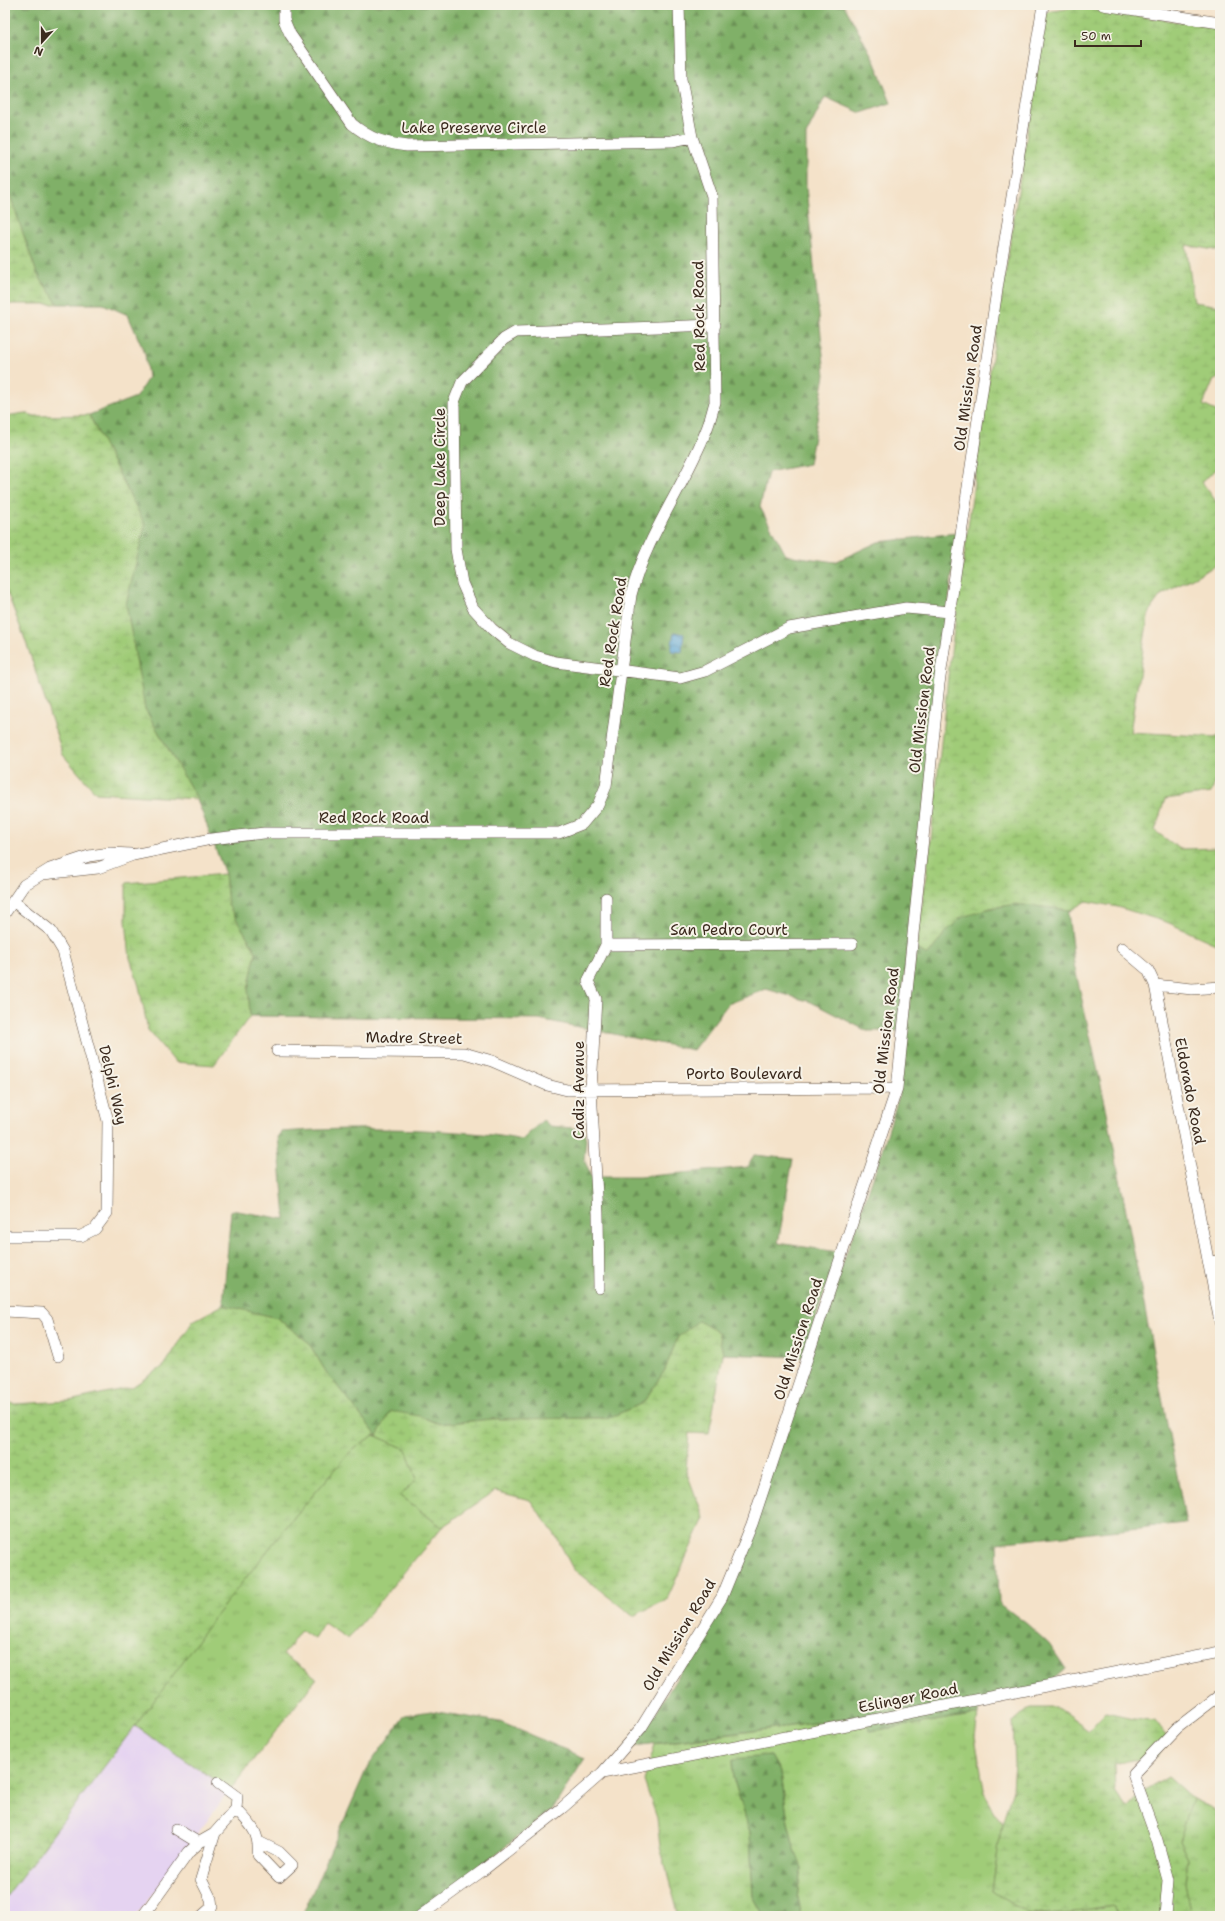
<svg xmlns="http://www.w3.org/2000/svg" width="1225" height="1921" font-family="'Shantell Sans',sans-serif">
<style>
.built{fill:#e5d3f1}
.grass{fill:url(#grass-tufts);stroke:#6e7b4b}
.forest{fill:url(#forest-firs);stroke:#5e6d43}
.wetland{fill:url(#wetland-marsh);stroke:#6e7b4b}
.water{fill:url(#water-waves);stroke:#4c6879}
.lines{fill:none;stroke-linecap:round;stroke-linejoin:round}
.minor-casing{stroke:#574638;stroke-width:12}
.minor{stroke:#fff;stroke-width:11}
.labels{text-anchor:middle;stroke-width:4;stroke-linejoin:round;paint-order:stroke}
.street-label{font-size:15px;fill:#3b2a1e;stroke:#f7f3e8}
</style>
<defs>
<pattern id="grass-tufts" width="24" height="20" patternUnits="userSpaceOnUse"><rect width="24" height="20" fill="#a0cc78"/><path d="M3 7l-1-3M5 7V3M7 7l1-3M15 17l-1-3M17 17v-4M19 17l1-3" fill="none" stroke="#8baf67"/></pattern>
<pattern id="forest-firs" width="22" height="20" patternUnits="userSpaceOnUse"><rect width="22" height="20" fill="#80b068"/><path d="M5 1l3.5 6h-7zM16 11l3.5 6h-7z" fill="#6a8f55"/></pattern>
<pattern id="wetland-marsh" width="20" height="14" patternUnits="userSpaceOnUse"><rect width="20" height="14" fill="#a0cc78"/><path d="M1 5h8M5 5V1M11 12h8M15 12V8" fill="none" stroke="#8baf67"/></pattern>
<pattern id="water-waves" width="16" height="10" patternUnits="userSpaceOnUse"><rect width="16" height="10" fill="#5ca6d4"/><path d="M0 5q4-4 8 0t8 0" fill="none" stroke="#4d87ab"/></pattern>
</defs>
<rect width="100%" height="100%" fill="#f7f3e8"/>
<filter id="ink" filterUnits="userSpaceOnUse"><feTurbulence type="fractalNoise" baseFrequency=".025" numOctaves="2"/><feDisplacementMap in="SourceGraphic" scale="8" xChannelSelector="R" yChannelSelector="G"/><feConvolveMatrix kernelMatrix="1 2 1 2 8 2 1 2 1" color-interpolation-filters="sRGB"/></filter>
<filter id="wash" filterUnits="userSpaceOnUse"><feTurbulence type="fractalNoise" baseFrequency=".012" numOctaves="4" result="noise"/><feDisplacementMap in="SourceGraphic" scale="16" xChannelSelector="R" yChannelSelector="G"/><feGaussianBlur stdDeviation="0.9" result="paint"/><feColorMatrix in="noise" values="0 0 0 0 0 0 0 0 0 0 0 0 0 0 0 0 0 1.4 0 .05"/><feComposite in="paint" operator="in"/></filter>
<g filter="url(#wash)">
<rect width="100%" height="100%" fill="#f4e2c9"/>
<path class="built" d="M135,1726L230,1790L136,1916H5V1898Z"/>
<path class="grass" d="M374,1435L406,1449L417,1479L400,1496L442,1527L348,1639L324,1623L314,1639L301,1630L283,1655L317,1678L230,1790L135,1726L213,1619L295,1516L352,1450Z
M978,1714L975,1737L985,1795L1002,1824L992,1891L1030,1915L1086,1911L1114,1906L1120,1916H802L798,1898L802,1868L793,1844L788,1822L781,1774L771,1756L732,1760L733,1777L750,1832L753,1898L761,1912V1916H670L669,1914L678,1913L660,1846L657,1818L644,1781L655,1744L868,1716L871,1731Z
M1193,1799L1220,1812V1916H1192L1185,1883L1188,1859L1179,1841Z"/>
<path class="forest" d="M5,5H844L873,58L891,103L861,113L825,97L806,135V187L825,375L809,464L768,472L760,507L786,555L835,562L878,542L957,533L898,1031H867L811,1002L766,989L728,1004L693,1050L539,1019L250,1016L248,989L256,952L228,905L225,874L197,799L145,709L126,604L145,525L89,415L136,397L148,378L145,354L128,315L103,304H58L37,274L5,181Z
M1016,904L1071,910L1068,912L1074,964L1107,1112L1186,1523L997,1543L999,1603L1027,1624L1049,1644L1066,1669L1041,1691L980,1701L978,1714L870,1731L868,1716L635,1746L726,1598L878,1163L898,1099L916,949L928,955C937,943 948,925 961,918C977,909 998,907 1016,904Z
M543,1120L550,1126L583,1129L586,1139L584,1159L591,1177H639L748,1167L754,1155L793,1159L778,1243L838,1252L803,1357L723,1354L718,1332L678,1337L665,1370L643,1403L609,1418L493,1419L440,1424L419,1416L377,1436L326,1372L308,1342L277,1318L223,1305L231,1210L285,1219L278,1136L281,1132C335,1128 389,1128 443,1131C470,1133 496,1134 522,1140Z
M431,1711L500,1722L585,1758L552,1810L449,1891L412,1916H302L367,1768L405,1715Z
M771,1756L781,1774L788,1822L793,1844L802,1868L798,1898L802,1916H761V1912L753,1898L750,1832L733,1777L732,1759Z"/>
<path class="wetland" d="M1080,7L1219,28L1220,30V251L1186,245L1194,302L1220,306V377L1213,381L1203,405L1220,413V466L1202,482L1220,507V563L1161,595L1152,607L1148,617L1130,732L1220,737V769L1211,793L1165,799L1155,831L1180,849L1220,848V946L1169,923L1118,907L1086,901L1071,910L1016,904L990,908L960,918L944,934L928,955L916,949L931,839L949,667L984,410L1046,12Z
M5,181L37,274L58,304H5Z
M25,413L35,416L89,415L145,525L126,604L145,709L197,799L96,793L63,755L26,642L5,587V416Z
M225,874L228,905L256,952L248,989L250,1016L214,1065L175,1062L148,1030L139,986L130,958L126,921V883Z
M223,1305L277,1318L308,1342L326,1372L377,1436L391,1411L419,1416L440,1424L493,1419L609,1418L643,1403L665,1370L678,1337L698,1321L718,1332L723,1354L709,1434L689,1433L686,1471L704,1518L667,1599L633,1616L573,1569L556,1536L530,1500L495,1491L442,1527L400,1496L417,1479L406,1449L374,1435L352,1450L295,1516L213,1619L166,1685L5,1898V1401L14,1404L69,1401L132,1387L164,1366L193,1321Z
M1030,1707H1056L1089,1731L1106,1713L1133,1719L1154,1720L1167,1737L1158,1757L1131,1759L1114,1764L1115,1791L1127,1809L1143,1792L1168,1777L1193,1799L1179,1841L1188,1859L1185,1883L1192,1916H1120L1113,1906L1086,1911L1030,1915L992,1891L1002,1824L1013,1789L1015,1763L1013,1722Z"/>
<path class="water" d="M674,632L684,634L682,652L671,651Z"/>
</g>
<g filter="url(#ink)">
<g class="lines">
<g class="minor-casing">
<path id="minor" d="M284,5V20L290,34L352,124C370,139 384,143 407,146L672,141L692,137
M1103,5L1220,23
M715,325L516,332L504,339L462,382L454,402L456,549L462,583L473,608L492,629L509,643L535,656L556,662L680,678L705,671L789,628L906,608L950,612
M43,874L98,868L133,855L211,839L264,833H559L582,824L598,805L606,786L631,595C646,536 684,487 706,431C710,422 712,412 715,402L712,196L692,137L681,79L679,5
M5,913L24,885L50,869L89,856L110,853L131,854
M606,945L852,944
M1122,948L1148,970L1155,985L1220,1322
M1155,985L1192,989L1220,987
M277,1051L464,1053L492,1061L547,1085L567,1090L897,1088
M5,1236H81L95,1229L107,1213L108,1121L63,951L51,931L13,901
M1208,1262L1220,1261
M599,1288L598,1214L591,1089L596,999L588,981L606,945V898
M5,1311L42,1313L47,1319L58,1356
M602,1773L1220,1652
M236,1809C251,1825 260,1832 258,1855L279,1877L292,1865L279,1852L259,1842
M176,1829L199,1843
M143,1916L189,1852L200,1842L214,1834L236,1809L237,1797L218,1783
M202,1916L212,1907L211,1899L201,1879L215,1833
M420,1916L482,1871L562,1808L602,1773L641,1728L722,1597L752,1524L897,1088L939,684L998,283L1043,5
M1165,1916L1168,1880L1157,1840L1133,1774L1177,1728L1220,1695"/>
</g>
<use href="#minor" class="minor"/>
</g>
</g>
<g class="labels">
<g class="street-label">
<text x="474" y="133">Lake Preserve Circle</text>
<text transform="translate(699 316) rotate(-91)" y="5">Red Rock Road</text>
<text transform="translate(968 388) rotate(-82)" y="5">Old Mission Road</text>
<text transform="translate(440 467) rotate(-90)" y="5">Deep Lake Circle</text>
<text transform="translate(613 632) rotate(-81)" y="5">Red Rock Road</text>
<text transform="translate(922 710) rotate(-83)" y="5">Old Mission Road</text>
<text x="374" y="823">Red Rock Road</text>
<text x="729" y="935">San Pedro Court</text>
<text transform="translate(886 1031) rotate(-83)" y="5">Old Mission Road</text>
<text transform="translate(414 1038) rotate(1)" y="5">Madre Street</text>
<text x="744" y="1079">Porto Boulevard</text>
<text transform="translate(113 1085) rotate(77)" y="5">Delphi Way</text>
<text transform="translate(579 1090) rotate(-90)" y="5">Cadiz Avenue</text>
<text transform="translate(1190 1091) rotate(79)" y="5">Eldorado Road</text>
<text transform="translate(798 1339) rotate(-72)" y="5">Old Mission Road</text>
<text transform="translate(679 1635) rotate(-59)" y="5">Old Mission Road</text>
<text transform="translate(908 1698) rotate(-11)" y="5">Eslinger Road</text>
</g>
</g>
<rect width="1225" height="1921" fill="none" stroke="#f7f3e8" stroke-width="20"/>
<g transform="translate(42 42) rotate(201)" stroke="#f7f3e8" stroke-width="3" paint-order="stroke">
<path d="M0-3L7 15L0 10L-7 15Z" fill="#3b2a1e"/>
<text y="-6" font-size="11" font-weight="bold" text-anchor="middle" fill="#3b2a1e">N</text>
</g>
<path d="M1075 40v6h66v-6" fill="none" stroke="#3b2a1e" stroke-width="2"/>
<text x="1081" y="40" font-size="12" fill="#3b2a1e" stroke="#f7f3e8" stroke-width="3" paint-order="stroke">50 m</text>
</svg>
